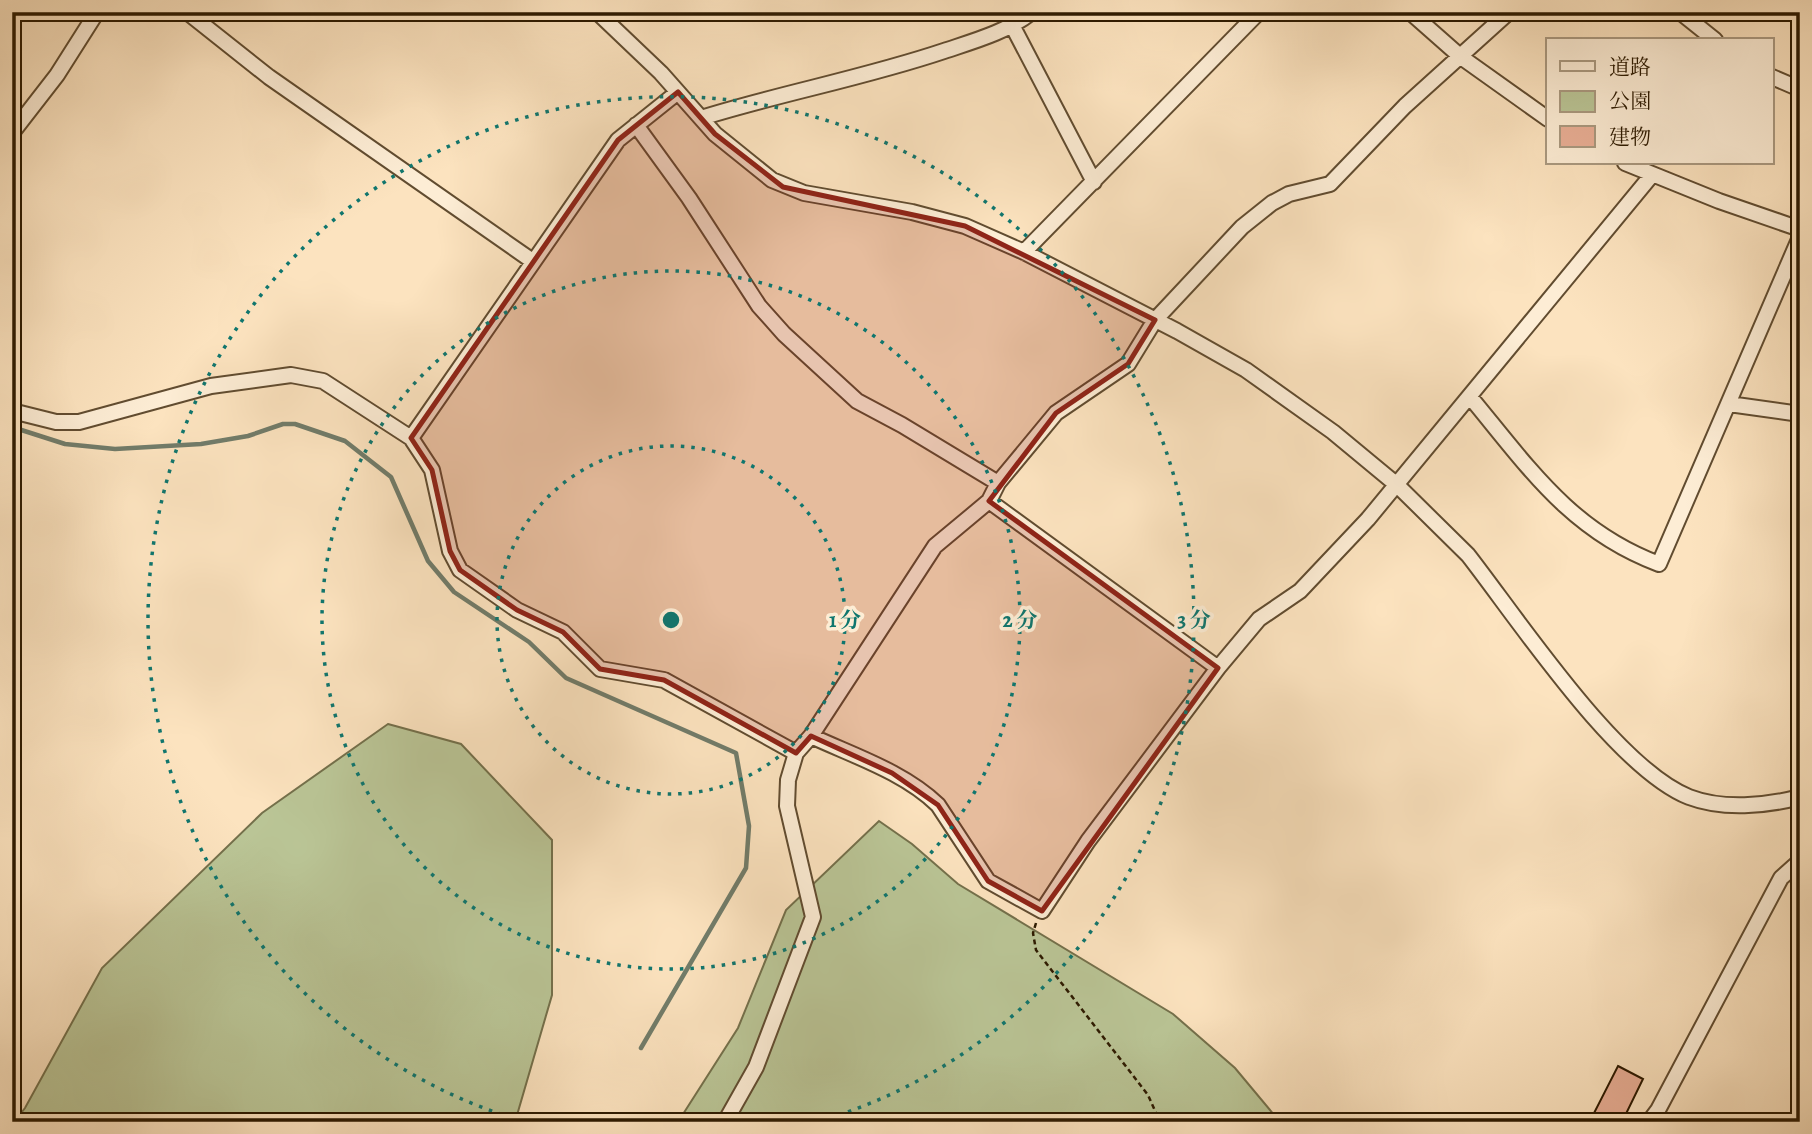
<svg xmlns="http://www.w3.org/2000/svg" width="1812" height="1134" font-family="Alegreya,'Noto Serif JP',serif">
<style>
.green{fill:#bac596;stroke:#74704b;stroke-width:2}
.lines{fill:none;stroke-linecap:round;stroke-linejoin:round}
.stream{stroke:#717c6a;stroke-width:4.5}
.building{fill:#e9af96;stroke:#2d1a00;stroke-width:2}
.street-casing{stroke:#614c30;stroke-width:18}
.path{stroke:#2d1a00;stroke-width:2.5;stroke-dasharray:5 3.5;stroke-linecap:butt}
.street{stroke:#fdedd5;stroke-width:14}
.marked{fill:#8f2418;fill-opacity:0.2;stroke:#8f2418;stroke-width:5;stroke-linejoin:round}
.ring{fill:none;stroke:#0f766e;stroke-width:3.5;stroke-dasharray:3.5 7}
.centre{fill:#0f766e;stroke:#fdedd5;stroke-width:3.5}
.ring-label{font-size:21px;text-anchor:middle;font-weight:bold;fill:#0f766e;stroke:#fdedd5;stroke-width:7;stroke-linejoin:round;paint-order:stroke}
</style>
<rect width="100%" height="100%" fill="#fce3bf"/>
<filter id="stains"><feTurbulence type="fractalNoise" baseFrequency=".00286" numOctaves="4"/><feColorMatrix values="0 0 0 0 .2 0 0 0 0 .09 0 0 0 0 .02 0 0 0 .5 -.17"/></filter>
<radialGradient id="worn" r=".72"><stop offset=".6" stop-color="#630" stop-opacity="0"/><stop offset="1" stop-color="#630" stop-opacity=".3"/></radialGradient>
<path class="green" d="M388,724L461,744L552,840V995L515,1122H14L25,1108L102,968L262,813Z
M879,821L912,844L958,884L1173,1014L1235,1068L1280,1122H678L738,1028L786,910Z"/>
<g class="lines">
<path class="stream" d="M12,427L65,444L115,449L201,444L248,436L283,424H295L345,441L391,477L428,561L454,592L529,642L566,678L736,753L749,826L746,868L641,1048"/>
</g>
<path class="building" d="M1618,1066L1643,1079L1622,1122H1602L1592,1117Z"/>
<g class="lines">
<g class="street-casing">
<path id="street" d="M187,12L269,77L531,260
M597,12L661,73L715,134L772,180L804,193L912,212L965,226L1024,252L1177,331L1246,370L1333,432L1397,485L1468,555C1518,619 1616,768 1689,797C1723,810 1766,806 1800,797
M1410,12L1461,57L1548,119
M1680,12L1715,40
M1012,25L1094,182
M1772,77L1800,89
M701,118C781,93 864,78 944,51C974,41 1007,32 1032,12
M636,125L689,198L759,306L784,334L857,401L902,425L998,483
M12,133L57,75L97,12
M1625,163L1719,201L1800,229
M1024,252L1259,12
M1471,398C1529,468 1571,531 1659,564L1800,237
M1729,404L1800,414
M12,411L56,422H79L211,386L291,375L323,381L411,438L432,470L450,551L460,570L517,610L563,632L600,669L664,680L796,753
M411,438L618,140L678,92
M1800,463V553
M989,501L1218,668
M811,736C854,756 904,772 938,805L988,881L1042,911L1088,841L1218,668L1259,619L1300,591L1368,519L1651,176
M725,1122L756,1067L813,917L787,806L788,780L796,753L811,736L935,546L989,501L998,483L1056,413L1128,364L1155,320L1242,227L1272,203L1289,194L1330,184L1405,106L1509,12
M1649,1122L1658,1110L1781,878L1800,861"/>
</g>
<path class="path" d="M1036,923L1033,933L1036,950L1148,1095L1160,1122"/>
<use href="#street" class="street"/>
</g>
<path class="marked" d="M678,92L715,134L783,187L965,226L1155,320L1128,364L1056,413L989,501L1218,668L1042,911L988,881L938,805L892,773L811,736L796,753L664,680L600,669L563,632L517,610L460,570L450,551L432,470L411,438L618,140Z"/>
<g class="ring">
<circle cx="671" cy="620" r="174"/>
<circle cx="671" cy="620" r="349"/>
<path d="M522 1121A523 523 0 1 1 820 1121"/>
</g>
<circle cx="671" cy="620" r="10" class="centre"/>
<g class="ring-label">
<text x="845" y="627">1 分</text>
<text x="1020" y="627">2 分</text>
<text x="1194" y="627">3 分</text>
</g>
<rect width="1812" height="1134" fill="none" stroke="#fce3bf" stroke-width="42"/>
<rect x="14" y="14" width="1784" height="1106" fill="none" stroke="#2d1a00" stroke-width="3.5"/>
<rect x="21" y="21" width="1770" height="1092" fill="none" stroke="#2d1a00" stroke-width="2"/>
<rect x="1546" y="38" width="228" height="126" fill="#fdedd5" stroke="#aa9980" stroke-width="2"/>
<rect x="1560" y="61" width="35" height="10" fill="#fdedd5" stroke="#aa9980" stroke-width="2"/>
<text x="1609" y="74" font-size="21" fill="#2d1a00">道路</text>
<rect x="1560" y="91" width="35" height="21" fill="#bac596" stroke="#aa9980" stroke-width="2"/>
<text x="1609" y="108" font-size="21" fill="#2d1a00">公園</text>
<rect x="1560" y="126" width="35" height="21" fill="#e9af96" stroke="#aa9980" stroke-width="2"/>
<text x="1609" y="144" font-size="21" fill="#2d1a00">建物</text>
<rect width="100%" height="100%" filter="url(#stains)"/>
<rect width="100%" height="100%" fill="url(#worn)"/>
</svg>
